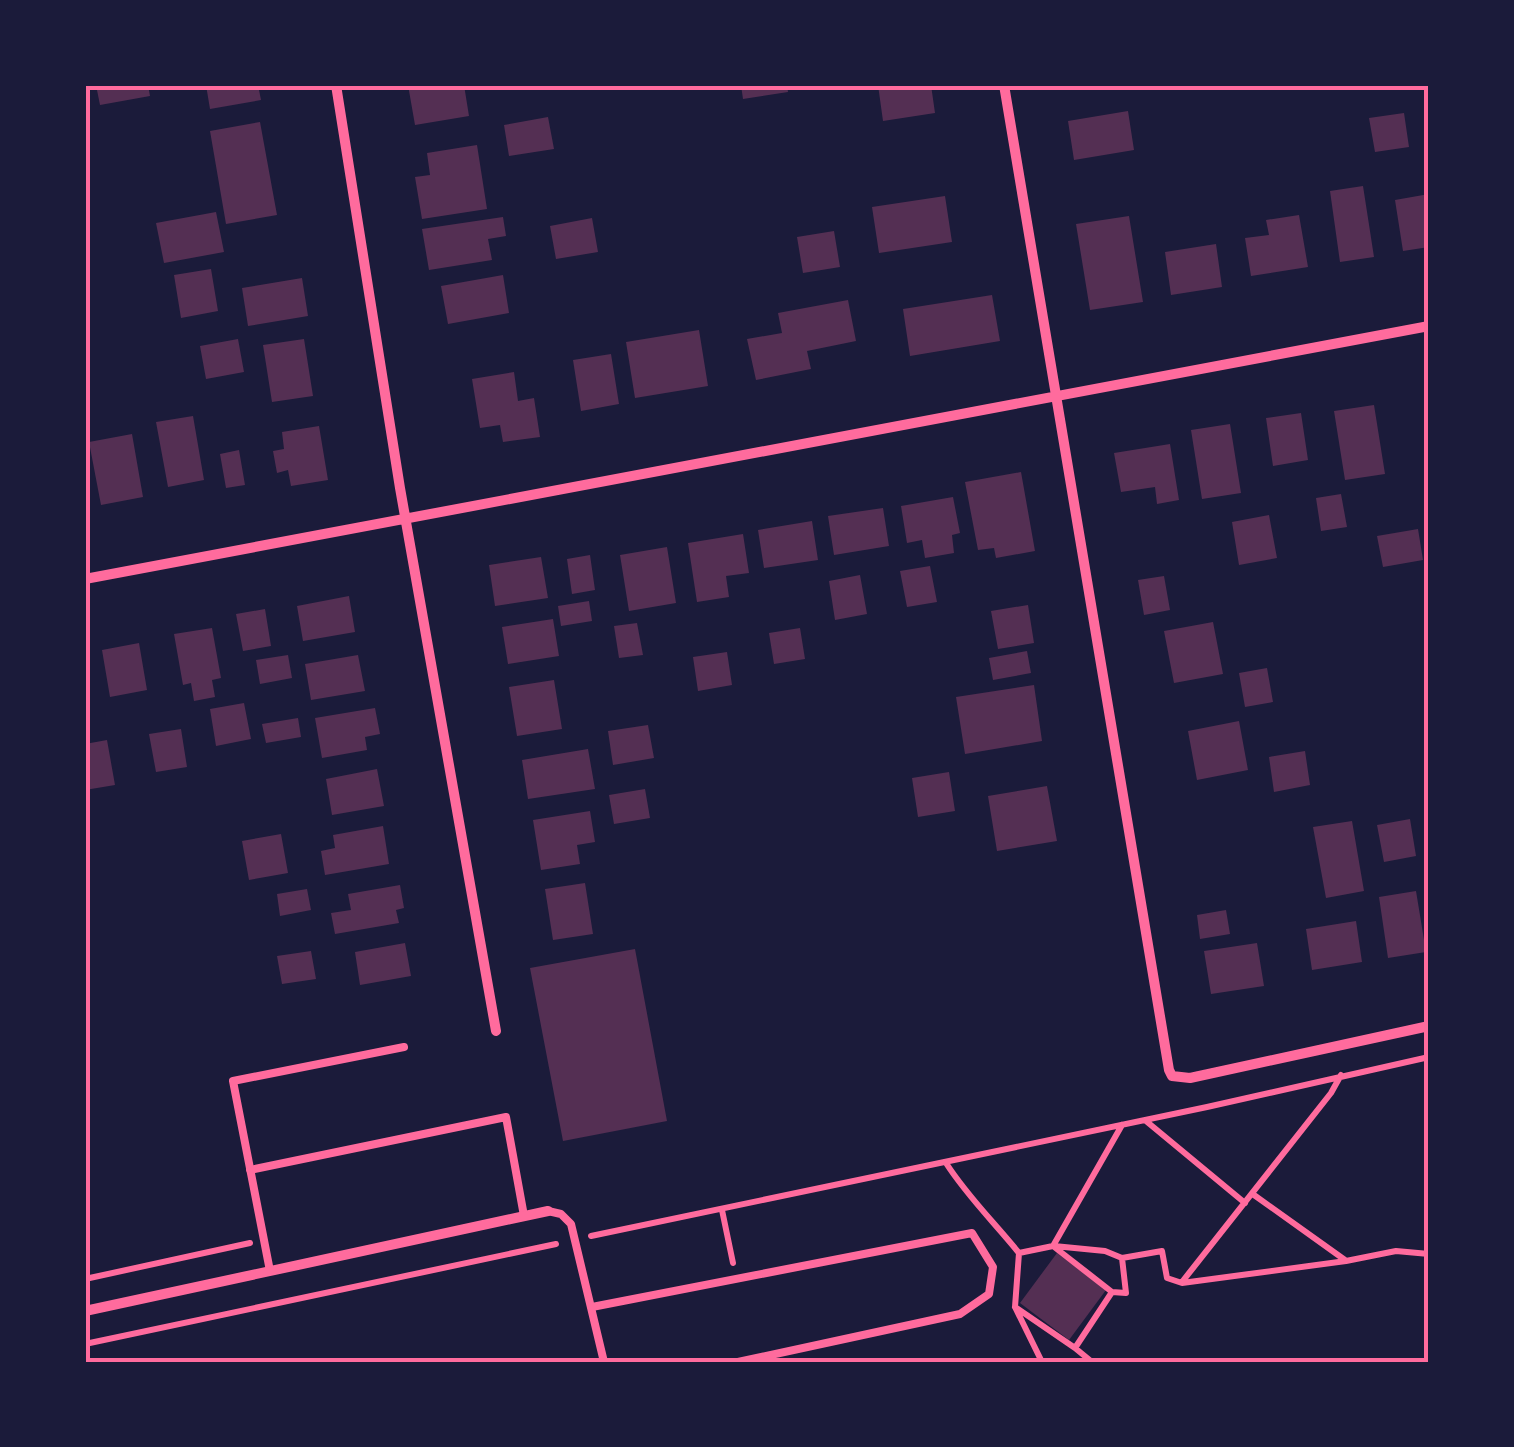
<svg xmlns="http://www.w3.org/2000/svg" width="1514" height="1447" font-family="'Source Serif 4',serif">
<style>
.building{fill:#542f53}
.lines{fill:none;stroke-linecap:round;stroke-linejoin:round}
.path{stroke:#ff6b9d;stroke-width:6}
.service{stroke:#ff6b9d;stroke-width:8}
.minor{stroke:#ff6b9d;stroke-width:10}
.neatline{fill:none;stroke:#ff6b9d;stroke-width:4}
</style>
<rect width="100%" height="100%" fill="#1b1b3a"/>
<path class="building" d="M96,85H148L150,96L100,105Z
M206,85H258L261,100L210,109Z
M408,85H464L469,116L415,125Z
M741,85H787L788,92L743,99Z
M878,85H931L935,113L883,121Z
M1128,111L1134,150L1074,160L1068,121Z
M1404,113L1409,147L1375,152L1369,118Z
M548,117L554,149L509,156L504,125Z
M260,122L277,215L226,224L210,131Z
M477,145L487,209L422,219L415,177L430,175L427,153Z
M1363,186L1374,257L1340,262L1330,191Z
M1429,194V247L1403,251L1395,200Z
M945,196L952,242L879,253L872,207Z
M216,212L224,252L164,263L156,223Z
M1299,215L1308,267L1251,276L1245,238L1269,235L1266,220Z
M1129,216L1143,302L1090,310L1076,224Z
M503,217L506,236L488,239L492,260L429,270L422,229Z
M592,218L598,252L556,259L550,226Z
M834,231L840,267L803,273L797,237Z
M1216,244L1222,287L1171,295L1165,252Z
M211,269L218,311L181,318L174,275Z
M503,275L509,313L448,324L441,286Z
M302,278L308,316L248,326L242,288Z
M992,295L1000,341L910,356L903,309Z
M848,300L856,341L807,351L811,369L756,380L747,339L782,333L778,313Z
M699,330L708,386L635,398L626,342Z
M238,339L244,372L206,379L200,346Z
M304,339L313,396L272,402L263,345Z
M611,354L619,404L581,411L573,360Z
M514,372L518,401L534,398L540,437L503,442L500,425L480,428L472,379Z
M1374,405L1385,474L1345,480L1334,411Z
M1301,413L1308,460L1273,466L1266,418Z
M193,416L204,480L168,487L156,422Z
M1230,424L1241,493L1202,499L1191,430Z
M319,426L328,480L291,486L288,470L277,473L273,451L284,449L282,432Z
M132,434L143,497L101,505L89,442Z
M1170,444L1179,500L1157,504L1155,487L1121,492L1114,453Z
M239,450L245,485L226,488L220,454Z
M1021,472L1035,551L996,558L994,548L978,550L965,482Z
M1341,494L1347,527L1321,531L1316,498Z
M953,497L960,533L952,535L954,553L925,558L922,540L907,543L901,506Z
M883,508L889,546L834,555L828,516Z
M1269,515L1277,558L1239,565L1232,522Z
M812,521L818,560L764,568L758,530Z
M1418,529L1423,560L1383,567L1377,536Z
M743,534L749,573L726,576L729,597L697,602L688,543Z
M667,547L676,603L629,611L620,555Z
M590,555L595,590L572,594L567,559Z
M541,557L548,598L495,606L489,565Z
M930,566L937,602L907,607L900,571Z
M860,575L867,614L835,620L829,581Z
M1164,576L1170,610L1144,615L1138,580Z
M349,596L355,632L303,641L297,606Z
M589,601L592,621L561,626L558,606Z
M1028,605L1034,643L998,649L991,611Z
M265,609L271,646L243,651L236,614Z
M553,619L559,656L508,664L502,627Z
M1213,622L1223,674L1174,683L1164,631Z
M637,623L643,655L619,658L614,626Z
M212,628L221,678L212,680L215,697L194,701L191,683L183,685L174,634Z
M800,628L805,659L774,664L769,633Z
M139,643L147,690L110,697L102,650Z
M1027,651L1031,673L993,680L989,658Z
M727,652L732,685L698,691L693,657Z
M288,655L292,678L260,684L256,660Z
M358,655L365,691L311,700L305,664Z
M1267,668L1273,702L1245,707L1239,673Z
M554,680L562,729L517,736L509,687Z
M1034,685L1042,741L965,754L956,697Z
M244,703L251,739L216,746L210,709Z
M375,708L380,734L365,737L367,750L322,758L315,718Z
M298,718L301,737L266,743L262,724Z
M1239,721L1248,770L1197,780L1188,731Z
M648,725L654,758L613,765L608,731Z
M181,729L187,767L156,772L149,734Z
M107,740L115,785L85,790V744Z
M588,749L595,789L528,799L522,760Z
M1305,751L1310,785L1274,792L1269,757Z
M377,769L384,806L332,815L326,779Z
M949,772L955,811L918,817L912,778Z
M1047,786L1057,841L997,851L988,796Z
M645,789L650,818L614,824L609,795Z
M590,811L595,842L577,845L580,864L541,870L533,820Z
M1410,819L1416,856L1384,862L1377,825Z
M1352,821L1364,891L1326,898L1313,827Z
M383,826L389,864L325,875L321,851L335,848L333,835Z
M281,834L288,873L249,880L242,841Z
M585,883L593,934L553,940L545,889Z
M400,885L404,908L396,910L399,923L335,934L331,913L351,910L348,894Z
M307,889L311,910L280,916L277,894Z
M1416,891L1426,952L1388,958L1379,897Z
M1226,910L1230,934L1200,939L1197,915Z
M1356,921L1362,962L1312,970L1306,929Z
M405,943L411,976L360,985L355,952Z
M1257,943L1264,986L1211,994L1204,951Z
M635,949L667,1121L563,1141L530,968Z
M311,951L316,979L282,984L277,956Z
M1057,1253L1106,1290L1069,1340L1020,1303Z"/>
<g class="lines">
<path class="path" d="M1146,1121L1245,1203
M946,1163C967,1196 994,1222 1019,1253L1015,1307L1042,1362
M1254,1195L1345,1260
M722,1210L733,1263
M591,1236L1207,1107L1429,1057
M1053,1246L1112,1292
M1054,1246L1105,1251L1122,1258
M1019,1253L1053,1246L1122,1125
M85,1279L250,1243
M1182,1282L1331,1093L1341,1075
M1015,1307L1075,1348L1112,1292L1126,1293L1122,1258L1162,1251L1167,1278L1182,1283L1346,1261L1396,1251L1429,1254
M85,1344L556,1244
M1075,1348L1092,1362"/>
<path class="service" d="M250,1170L506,1117L524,1216
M548,1211L561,1214L571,1224L604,1362
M270,1271L233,1081L404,1047
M592,1307L972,1233L993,1267L989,1294L960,1314L738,1362"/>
<path class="minor" d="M336,85L400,488L496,1031
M1004,85L1169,1070L1172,1076L1190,1078L1429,1026
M85,579L1429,326
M85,1311L548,1211"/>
</g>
<rect width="1514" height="1447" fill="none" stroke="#1b1b3a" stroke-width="175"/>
<rect x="88" y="88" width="1338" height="1272" class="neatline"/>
</svg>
